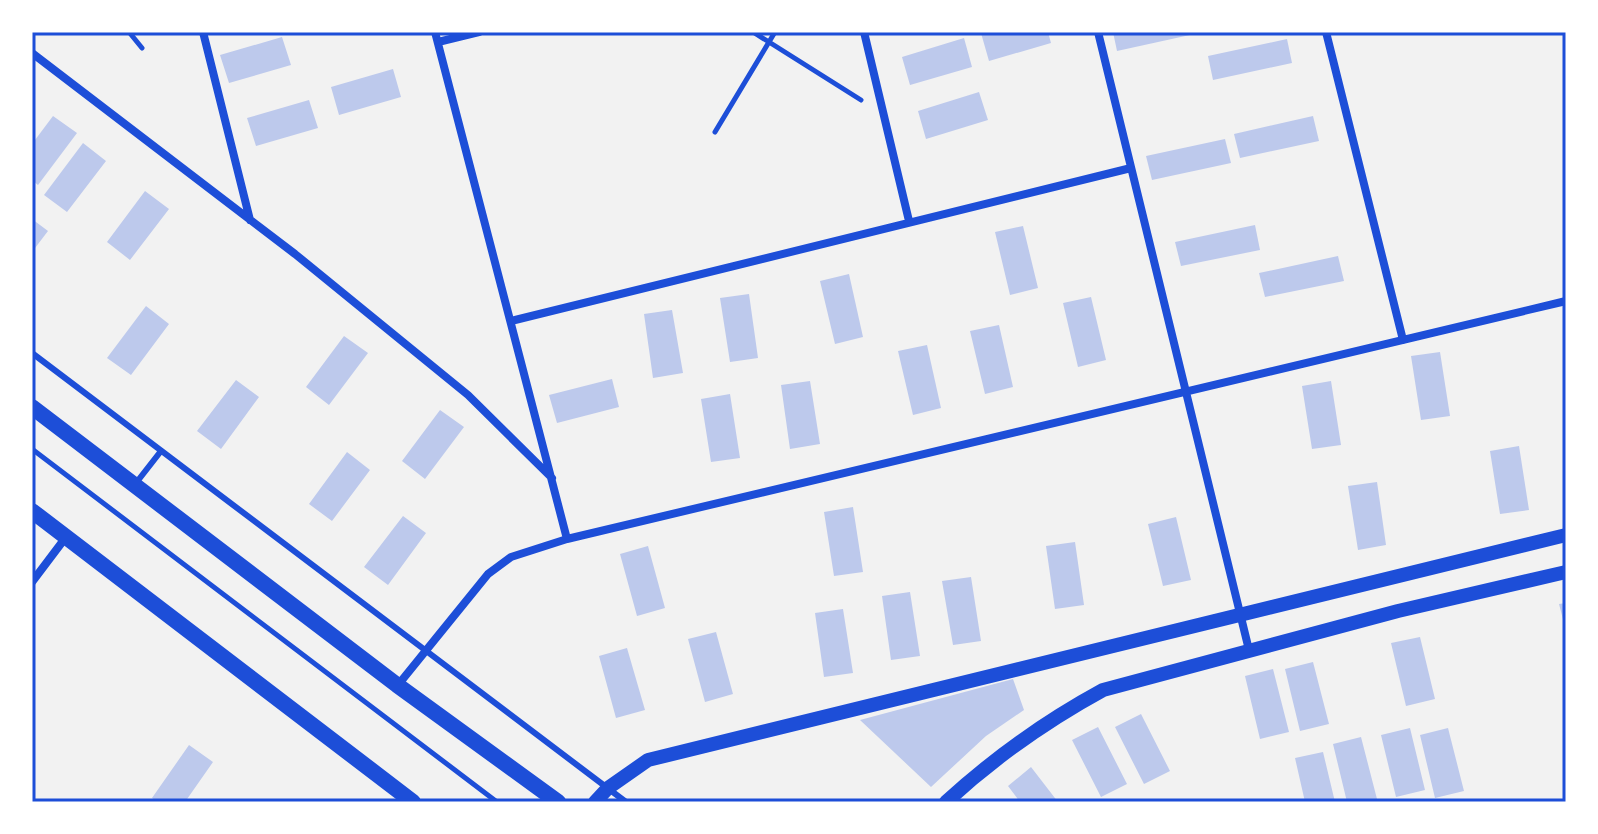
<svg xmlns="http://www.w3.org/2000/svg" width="1598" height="834" font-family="Figtree,sans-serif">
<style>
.building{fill:#bdc9ec}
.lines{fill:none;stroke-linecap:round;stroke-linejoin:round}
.path{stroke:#1d4ed8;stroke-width:5}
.service{stroke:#1d4ed8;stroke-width:6}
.minor{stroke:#1d4ed8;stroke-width:8}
.tertiary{stroke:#1d4ed8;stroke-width:14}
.secondary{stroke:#1d4ed8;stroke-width:16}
.neatline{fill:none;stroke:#1d4ed8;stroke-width:3}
</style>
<rect width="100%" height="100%" fill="#f2f2f2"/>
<path class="building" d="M984,32H1048L1051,43L989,61L981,33Z
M1113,32H1199V33L1117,51Z
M282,37L291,65L229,83L220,55Z
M964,38L972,67L910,85L902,57Z
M1287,39L1292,63L1213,80L1208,56Z
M393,69L401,97L339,115L331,87Z
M979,92L988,120L926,139L918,111Z
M309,100L318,128L256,146L247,118Z
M53,116L77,133L38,185L32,180V144Z
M1313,116L1319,141L1240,158L1234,134Z
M1225,139L1231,163L1152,180L1146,156Z
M83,143L106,161L67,212L44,195Z
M145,191L169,209L130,260L107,242Z
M32,219L48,231L32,252Z
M1255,225L1260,250L1181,266L1175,242Z
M1023,226L1038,288L1010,295L995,232Z
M1338,256L1344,281L1265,297L1259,273Z
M849,274L863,337L835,344L820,281Z
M749,294L758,358L730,362L720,298Z
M1091,297L1106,360L1078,367L1063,303Z
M146,306L169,324L131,375L107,358Z
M672,310L683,373L653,378L644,314Z
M999,325L1013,387L985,394L970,331Z
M344,336L368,353L329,405L306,387Z
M927,345L941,408L913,415L898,351Z
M1440,352L1450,416L1421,420L1411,356Z
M612,379L619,407L557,423L549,395Z
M236,380L259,397L221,449L197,431Z
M810,381L820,444L790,449L781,385Z
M1331,381L1341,445L1312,449L1302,386Z
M730,394L740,458L711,462L701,399Z
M440,410L464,427L425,479L402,461Z
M1519,446L1529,510L1500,514L1490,451Z
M347,452L370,470L332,521L309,504Z
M1377,482L1386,545L1358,550L1348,486Z
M853,507L863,572L834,576L824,512Z
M403,516L426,533L388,585L364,567Z
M1176,517L1191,580L1163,586L1148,524Z
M1075,542L1084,605L1055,609L1046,546Z
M648,546L665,608L637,616L620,554Z
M971,577L981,641L953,645L942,581Z
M910,592L920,656L891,660L882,596Z
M1566,603V627H1565L1559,604Z
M843,609L853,673L824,677L815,613Z
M716,632L733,694L705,702L688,639Z
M1420,637L1435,699L1406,706L1391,643Z
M627,648L645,710L616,718L599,656Z
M1313,662L1329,724L1300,731L1285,669Z
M1273,669L1289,732L1260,739L1245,676Z
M1013,679L1024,710L986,736L931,787L860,720Z
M1141,714L1170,771L1144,784L1115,727Z
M1098,727L1127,784L1101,797L1072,740Z
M1410,728L1425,790L1396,797L1381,735Z
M1448,728L1464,791L1435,798L1420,735Z
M1361,737L1377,799L1347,802L1333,744Z
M189,745L213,762L185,802H158L152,798Z
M1323,752L1335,802H1305L1295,758Z
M1031,767L1058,802H1020L1008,786Z"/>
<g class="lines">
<path class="path" d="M129,32L142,48
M753,32L861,100
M715,132L775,32
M32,449L497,802"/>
<path class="service" d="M32,353L626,802
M136,483L161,451"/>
<path class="minor" d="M203,32L250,220
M435,32L567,539
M864,32L909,221
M1098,32L1249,650
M1326,32L1403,340
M438,42L479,32
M32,53L295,254L468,395L552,478
M511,321L1131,168
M32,582L66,537
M398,685L488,574L511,557L567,539L1566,301"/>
<path class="tertiary" d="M595,802L608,788L648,760L1566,535
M946,802C994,758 1046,721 1103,690L1398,611L1566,572"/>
<path class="secondary" d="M32,407L397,685L558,802
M32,511L413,802"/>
</g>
<rect width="1598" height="834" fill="none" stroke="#ffffff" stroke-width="68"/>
<rect x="34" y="34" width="1530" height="766" class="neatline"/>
</svg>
